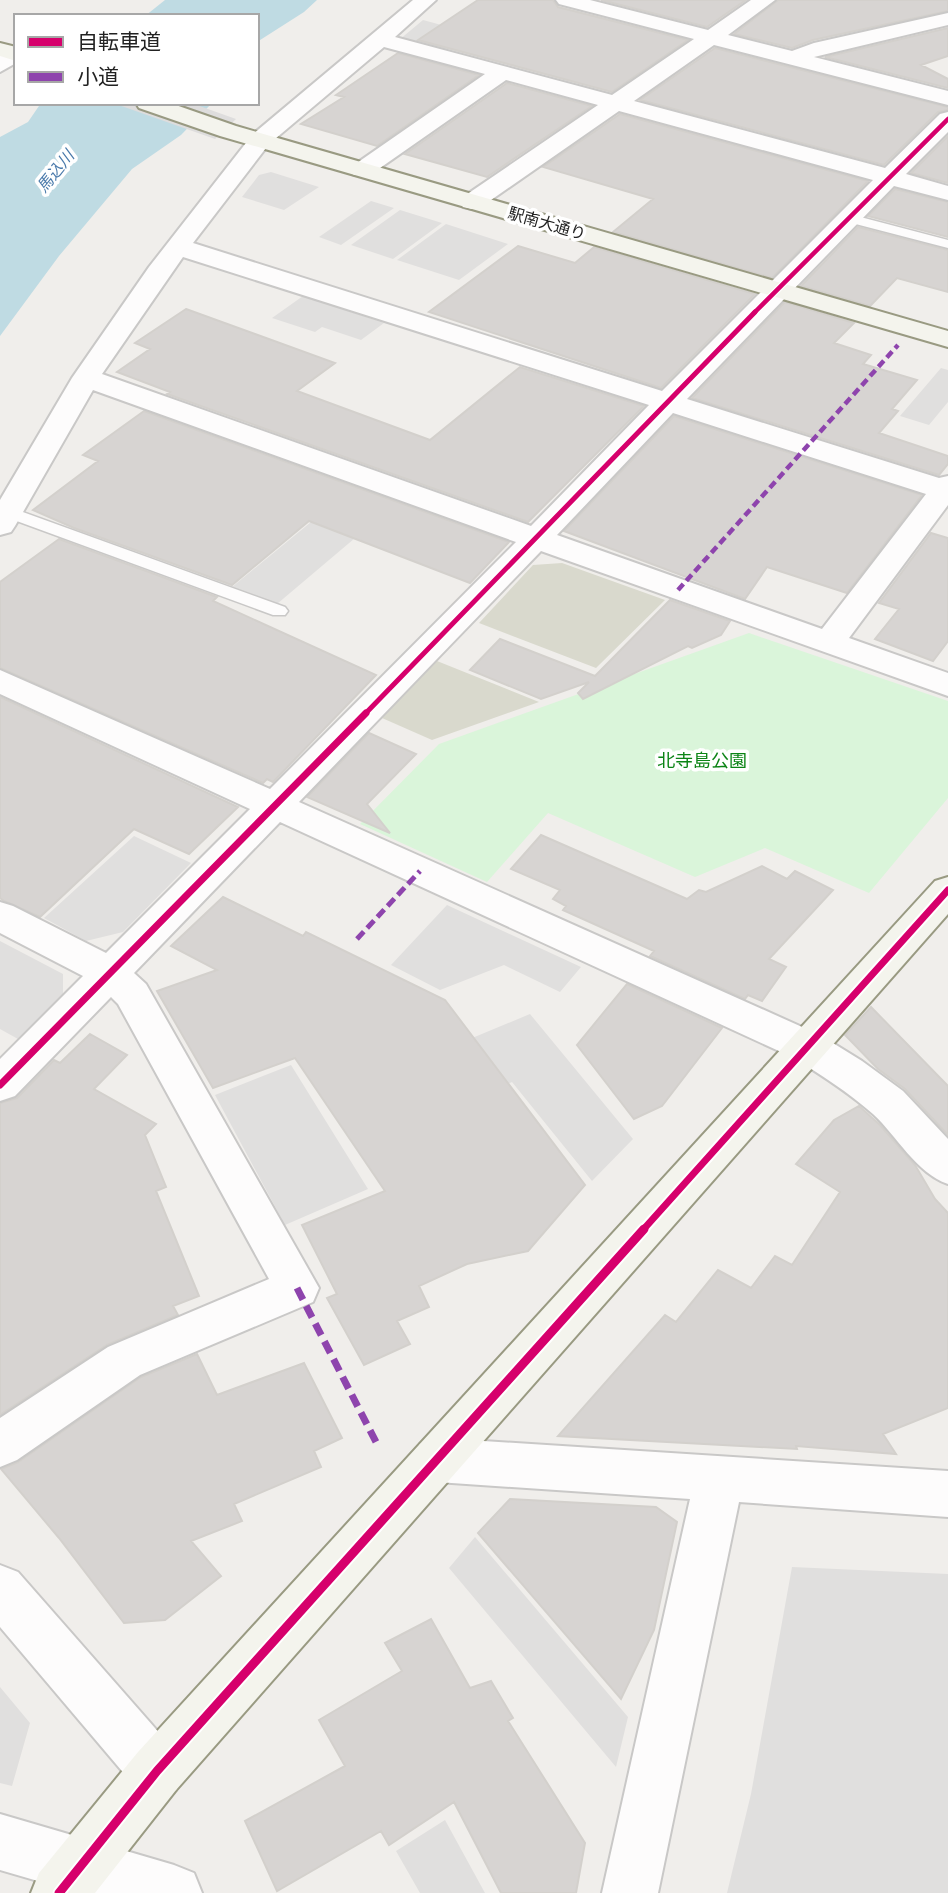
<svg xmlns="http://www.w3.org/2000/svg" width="948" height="1893" font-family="'PT Sans','Noto Sans JP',sans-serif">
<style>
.construction{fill:#d9d9cd}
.park{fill:#daf5da}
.parking{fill:#e0dfde}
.water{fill:#bfdbe3}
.pier{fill:#dedddd}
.building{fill:#d7d4d2;stroke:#d3d0cc;stroke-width:2}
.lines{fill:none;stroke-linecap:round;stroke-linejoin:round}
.lane-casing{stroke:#c9c8c7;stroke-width:3}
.street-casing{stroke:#c9c8c7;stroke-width:4}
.secondary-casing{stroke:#999a82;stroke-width:4}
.lane{fill:#fdfcfc;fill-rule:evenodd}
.street{fill:#fdfcfc;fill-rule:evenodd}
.secondary{fill:#f4f4ed;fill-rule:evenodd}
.quiet-far2{stroke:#8e44ad;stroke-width:4.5;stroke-dasharray:8 4.5;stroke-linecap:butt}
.quiet-far1{stroke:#8e44ad;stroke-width:5;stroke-dasharray:10 5;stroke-linecap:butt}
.quiet{stroke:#8e44ad;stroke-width:7;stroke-dasharray:13 7;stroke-linecap:butt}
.cycleway-far3-casing{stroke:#fff;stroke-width:7}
.cycleway-far2-casing{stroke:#fff;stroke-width:9}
.cycleway-far1-casing{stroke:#fff;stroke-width:11}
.cycleway-casing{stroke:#fff;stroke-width:13}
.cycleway-far3{stroke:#d6006c;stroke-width:4.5}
.cycleway-far2{stroke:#d6006c;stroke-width:5}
.cycleway-far1{stroke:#d6006c;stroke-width:7}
.cycleway{stroke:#d6006c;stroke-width:9}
.labels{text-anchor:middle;stroke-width:7;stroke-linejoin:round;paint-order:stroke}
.far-water-label{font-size:16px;font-style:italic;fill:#4a7aab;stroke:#fff}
.far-street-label{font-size:16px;fill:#222;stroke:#fff}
.park-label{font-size:18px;fill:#0c8416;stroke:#fff}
</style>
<rect width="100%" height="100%" fill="#f0eeeb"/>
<path class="construction" d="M562,563L665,600L596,668L479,623L533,565Z
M437,661L539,702L432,740L382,718Z"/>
<path class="park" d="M749,633L948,701V798L869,893L765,848L695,877L548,813L487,882L360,824L439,744Z"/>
<path class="parking" d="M423,20L471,33L442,51L399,40Z
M271,172L319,187L284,210L242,197L259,175Z
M371,201L394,208L341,245L319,237Z
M400,210L442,223L393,259L351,245Z
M446,224L508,244L459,280L397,260Z
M303,296L384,323L361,340L322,327L315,332L272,318Z
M941,368L948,370V402L929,425L900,416Z
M356,485L400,500L277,604L232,587Z
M134,836L191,863L123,932L86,941L44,918Z
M447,905L581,967L560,992L504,965L440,990L391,965Z
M0,941L63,974V994L18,1039L0,1029Z
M530,1014L633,1139L592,1181L512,1082L478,1097L441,1051Z
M291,1065L368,1189L285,1225L215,1095Z
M475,1537L628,1717L616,1767L449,1568Z
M792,1567L948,1574V1893H727L751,1794Z
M0,1687L30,1723L12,1786L0,1783Z
M445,1820L485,1893H420L396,1851Z"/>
<path class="water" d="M165,0H317L304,12L257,42V16H145Z
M41,103H212L181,135L132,169L59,256L0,336V137L28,122Z"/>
<path class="pier" d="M113,103H191L236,119L215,139Z"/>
<path class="building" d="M478,0H553L558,7L688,40L612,92L418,40Z
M601,0H746L707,27Z
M778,0H948V11L813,40L792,48L734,34Z
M948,28V56L921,65L948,79V88L825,57Z
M715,48L948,107V110L938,112L884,165L640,100Z
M398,53L479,75L377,146L301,124L344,97L336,95Z
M507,83L592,106L487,177L405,154Z
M620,114L868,181L772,278L613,232L653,199L543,167Z
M948,136V183L911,173Z
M895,189L948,202V237L868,216Z
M858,227L948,250V292L897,278L870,306L801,286Z
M518,246L575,263L594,247L755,294L661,388L429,312Z
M785,302L854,323L834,343L871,355L863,364L917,380L892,409L898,411L879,433L948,456V464L939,475L692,398Z
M186,309L335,363L297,391L430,440L520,367L644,406L528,522L167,394L170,392L117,372L150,349L135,343Z
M144,411L509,542L470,583L309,521L232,585L74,528L33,510L98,461L83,455Z
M674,416L922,495L847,593L767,567L745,599L564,531Z
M931,533L948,538V641L933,661L875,639L899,609L879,603Z
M59,539L217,597L213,601L376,675L273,782L267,779L263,783L0,668V582Z
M670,600L730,621L721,635L692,648L688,646L583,699L578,693L589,682L541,699L470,670L500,639L595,676Z
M0,697L238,807L189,854L134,829L40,917L4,901L0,898Z
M369,733L416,754L367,804L390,833L307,797Z
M541,835L687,899L699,890L706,892L762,866L787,879L795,871L833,890L769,959L786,967L762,1001L748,995L745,999L650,956L654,951L563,910L566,906L553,899L560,890L511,869Z
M223,897L303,936L306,932L445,1000L585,1185L528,1251L467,1264L419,1286L429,1307L397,1321L410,1344L364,1365L327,1298L337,1294L302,1225L385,1191L295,1058L213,1088L157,991L217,970L171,946Z
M627,984L722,1028L662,1106L634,1119L577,1045Z
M871,1007L948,1086V1135L905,1089L878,1069L845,1035Z
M90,1034L127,1055L94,1089L156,1124L145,1135L166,1187L156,1191L199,1296L173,1306L178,1315L107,1345L0,1415V1103L17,1098L54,1060L60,1063Z
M859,1106L880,1125L915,1165L935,1199L948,1213V1408L883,1434L896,1454L796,1446L797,1449L558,1436L665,1315L676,1322L718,1270L751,1288L775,1256L792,1265L840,1192L796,1164L834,1120Z
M197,1354L217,1395L304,1363L342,1438L314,1451L321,1467L234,1504L242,1521L191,1541L221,1576L165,1620L124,1623L59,1538L1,1469L18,1462L141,1377Z
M510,1499L656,1507L677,1522L654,1630L621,1699L478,1533Z
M431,1619L470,1688L491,1681L513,1718L508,1721L585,1843L576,1893H501L454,1802L389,1845L381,1831L277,1891L245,1821L345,1766L319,1720L402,1671L385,1643Z"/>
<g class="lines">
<g class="lane-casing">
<path id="lane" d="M849,214L948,240V248L844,221V215Z
M9,507L285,607L288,611L285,615H273L3,516L1,512Z"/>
</g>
<g class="street-casing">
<path id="street" d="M413,0H436L395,37L612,95L694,39L559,4L556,0H590L708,30L751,0H775L728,35L792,51L814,43L948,13V25L814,57L948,91V105L714,45L634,101L885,168L940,114L948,112V132L906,174L948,186V200L894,186L687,399L939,478L948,476V505L849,638L948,673V696L541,551L299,802L820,1035L862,1061L903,1091L948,1139V1184C916,1173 897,1136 873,1114C848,1092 820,1074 792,1057L280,822L134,973L146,984L319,1288L313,1302L140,1375L17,1460L0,1467V1418L108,1347L269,1279L118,1004L111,997L15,1096L0,1101V1059L83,976L0,933V902L13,906L106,953L250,809L0,694V670L270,789L516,542L93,390L15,526L11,532L0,535V500L72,378L149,267L253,134ZM384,47L485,74L354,165L350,170L354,175H370L506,80L598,105L463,197L460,202L463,207L472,209L481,207L619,111L873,180L662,391L193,243L269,144ZM183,257L649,405L531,526L102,374ZM673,413L926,494L822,629L557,535Z
M16,48V63L0,72V54L6,49Z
M437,1438L948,1471V1517L739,1502L658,1893H602L690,1499L437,1482L420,1476L413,1460L420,1444Z
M0,1565L18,1572L176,1752L184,1771L176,1790L157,1798L138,1790L0,1627Z
M0,1814L174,1865L194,1873L202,1893H79L0,1870Z"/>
</g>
<g class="secondary-casing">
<path id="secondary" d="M0,43L16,47V61L0,56Z
M136,103H170L236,126L948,331V347L220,136L139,108Z
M948,877V914L176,1790L95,1893H31L39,1873L138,1752L935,881Z"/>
</g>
<use href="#lane" class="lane"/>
<use href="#street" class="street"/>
<use href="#secondary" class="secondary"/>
<path class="quiet-far2" d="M678,590L898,345"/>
<path class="quiet-far1" d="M357,939L420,871"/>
<path class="quiet" d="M297,1288L376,1442"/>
<g class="cycleway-far3-casing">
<path id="cycleway-far3" d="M754,313L948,119"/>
</g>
<g class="cycleway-far2-casing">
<path id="cycleway-far2" d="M364,715L755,312"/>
</g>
<g class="cycleway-far1-casing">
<path id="cycleway-far1" d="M0,1085L366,713
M642,1231L948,890"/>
</g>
<g class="cycleway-casing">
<path id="cycleway" d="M59,1893L157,1771L644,1229"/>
</g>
<use href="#cycleway-far3" class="cycleway-far3"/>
<use href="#cycleway-far2" class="cycleway-far2"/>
<use href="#cycleway-far1" class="cycleway-far1"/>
<use href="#cycleway" class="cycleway"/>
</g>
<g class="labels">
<g class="far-water-label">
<text transform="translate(55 171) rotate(-51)" y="6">馬込川</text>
</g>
<g class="far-street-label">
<text transform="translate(547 223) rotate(16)" y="6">駅南大通り</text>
</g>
<g class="park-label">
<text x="702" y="767">北寺島公園</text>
</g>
</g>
<rect x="14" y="14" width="245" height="91" fill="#ffffff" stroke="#a7a7a7" stroke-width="2"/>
<rect x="28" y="37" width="35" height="10" fill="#d6006c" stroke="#a7a7a7" stroke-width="2"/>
<text x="77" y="49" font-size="21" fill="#222222">自転車道</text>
<rect x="28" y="72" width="35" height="10" fill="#8e44ad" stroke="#a7a7a7" stroke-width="2"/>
<text x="77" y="84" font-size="21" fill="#222222">小道</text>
</svg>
